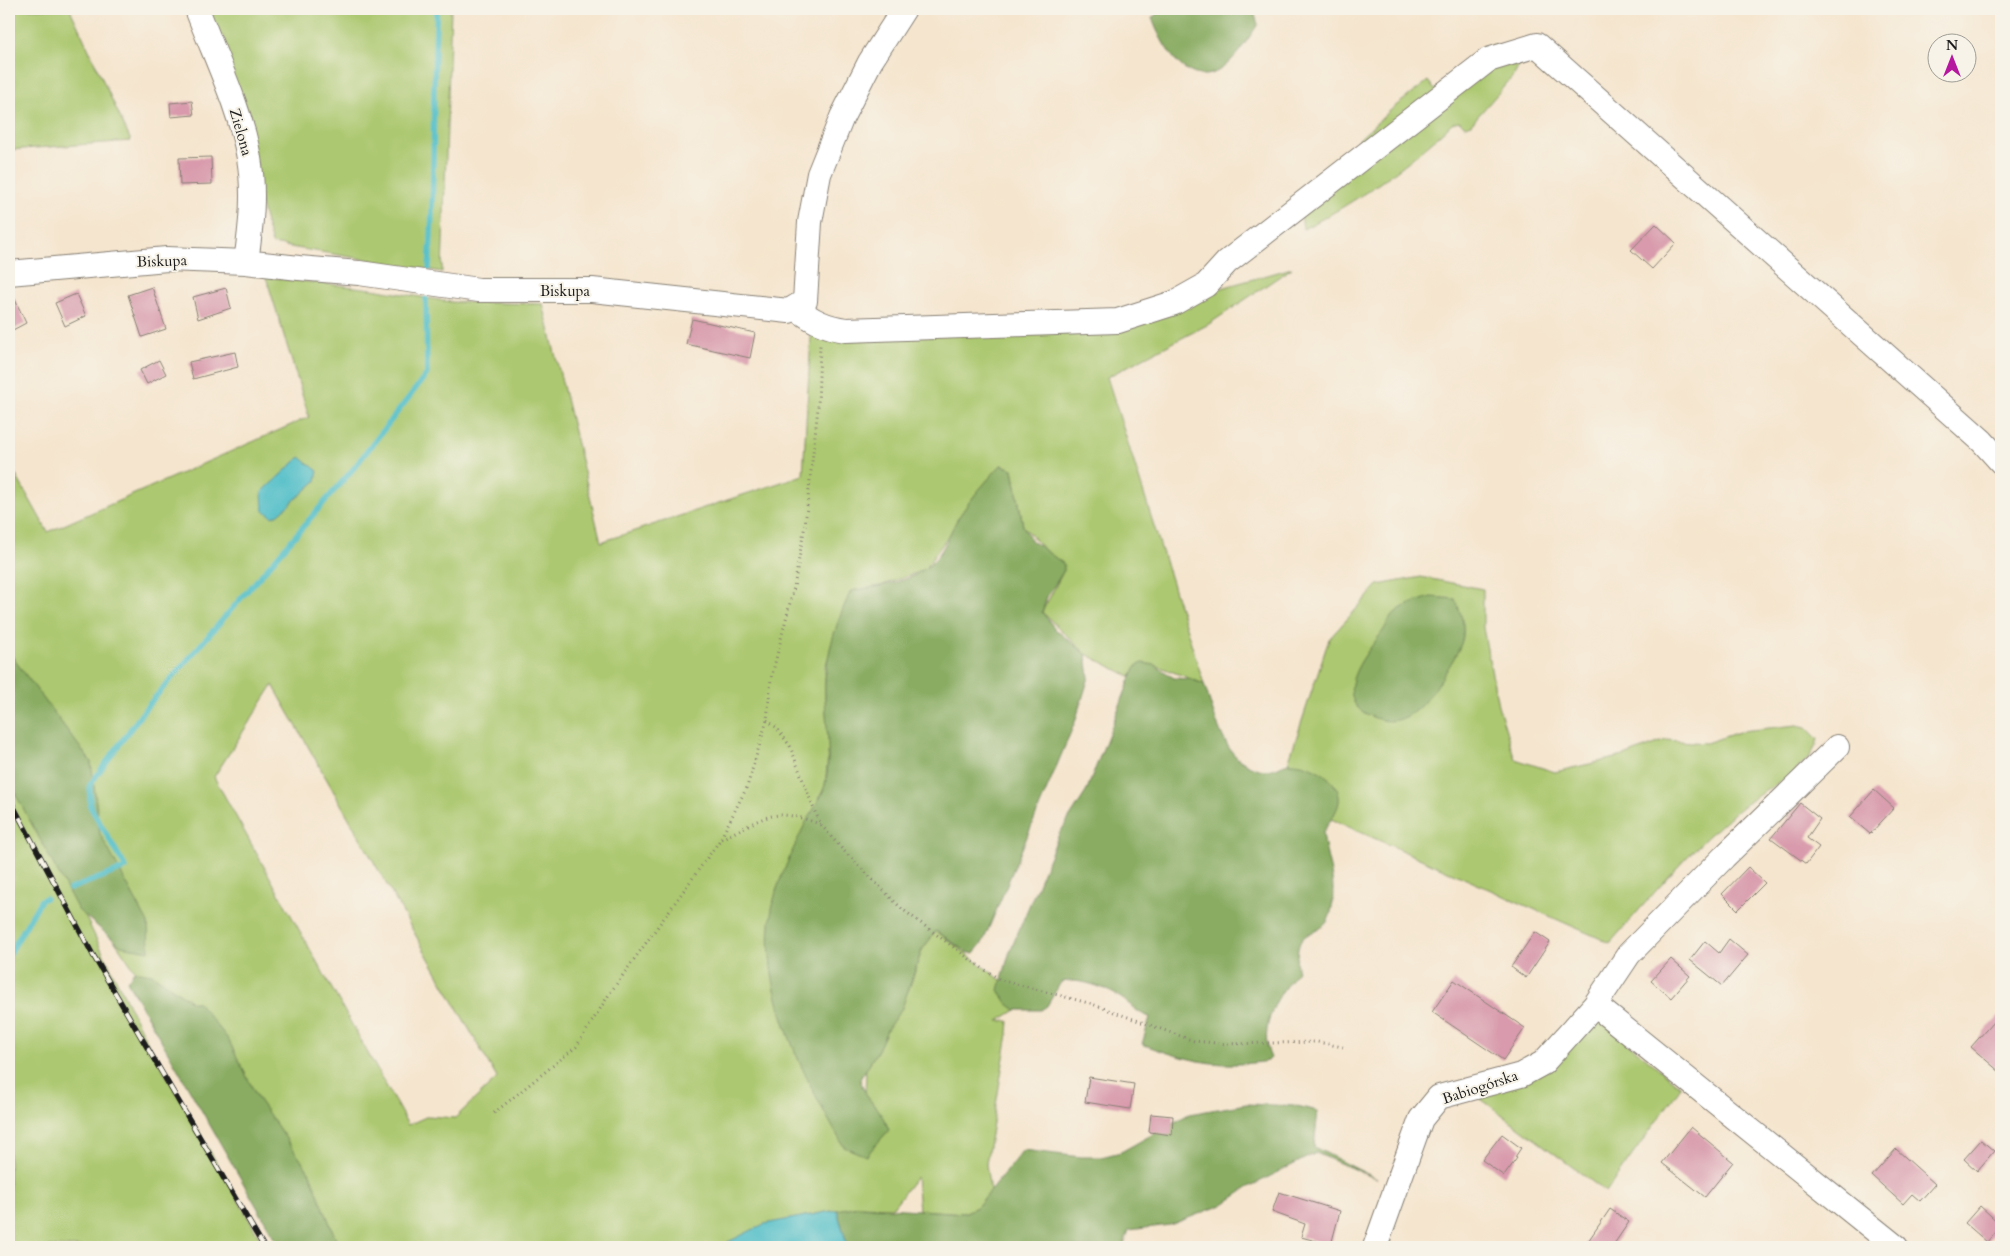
<svg xmlns="http://www.w3.org/2000/svg" width="2010" height="1256" font-family="Cardo,serif">
<style>
.green{fill:#acc86f;stroke:#647246;fill-rule:evenodd}
.forest{fill:#89ac62;stroke:#52643f}
.water{fill:#50bec8;stroke:#366d72}
.lines{fill:none;stroke-linecap:round;stroke-linejoin:round}
.stream{stroke:#50bec8;stroke-width:5.5}
.building{fill:#d89aac}
.minor-casing{stroke:#888075;stroke-width:26}
.path{stroke:#888075;stroke-width:3;stroke-dasharray:1 4;stroke-linecap:butt}
.minor{stroke:#fff;stroke-width:24}
.rail-casing{stroke:#1c1c1c;stroke-width:5.5}
.rail{stroke:#f7f3e8;stroke-width:4;stroke-dasharray:11;stroke-linecap:butt}
.labels{text-anchor:middle;stroke-width:4;stroke-linejoin:round;paint-order:stroke}
.street-label{font-size:15px;fill:#1c1c1c;stroke:#f7f3e8}
</style>
<rect width="100%" height="100%" fill="#f7f3e8"/>
<filter id="ink" filterUnits="userSpaceOnUse"><feTurbulence type="fractalNoise" baseFrequency=".02" numOctaves="2"/><feDisplacementMap in="SourceGraphic" scale="10" xChannelSelector="R" yChannelSelector="G"/><feConvolveMatrix kernelMatrix="1 2 1 2 8 2 1 2 1" color-interpolation-filters="sRGB"/></filter>
<filter id="wash" filterUnits="userSpaceOnUse"><feTurbulence type="fractalNoise" baseFrequency=".0096" numOctaves="4" result="noise"/><feDisplacementMap in="SourceGraphic" scale="20" xChannelSelector="R" yChannelSelector="G"/><feGaussianBlur stdDeviation="1.12" result="paint"/><feColorMatrix in="noise" values="0 0 0 0 0 0 0 0 0 0 0 0 0 0 0 0 0 1.4 0 .05"/><feComposite in="paint" operator="in"/></filter>
<g filter="url(#wash)">
<rect width="100%" height="100%" fill="#f5e5ce"/>
<path class="green" d="M9,9H70L131,141L9,150Z
M206,9H451L442,272L272,244Z
M1493,45L1509,48L1521,58L1515,74L1471,124L1466,126L1459,121L1452,123C1409,165 1357,202 1303,229L1301,213L1360,147L1359,139L1393,108L1428,81L1435,90Z
M1292,268L1209,324L1107,377L1204,684L1155,665L1136,666L1131,677L1086,654L1042,612L1063,572L1023,526L1013,469L1001,465L959,517L950,534L924,570L880,586L851,591L825,667V697L829,745L825,786L776,891L865,1096L866,1066L909,989L922,950L936,931L1001,980L1016,1010L998,1021H1009L1008,1034L986,1164L990,1191L977,1207L964,1213L919,1210L916,1177L893,1207L858,1206L805,1216L727,1243L724,1247H324L90,905L9,737V463L48,532L309,417L266,277L372,289L451,302L543,304L601,542L803,475L811,336L1070,331ZM273,685L497,1078L455,1118L428,1116L408,1125L214,777Z
M1421,577L1483,589V628L1498,705L1515,759L1555,772L1624,756L1666,740L1706,743L1742,731L1797,725L1806,727L1818,739C1811,770 1767,787 1743,806C1693,845 1652,896 1610,943L1331,819L1335,785L1292,763H1288L1329,639L1378,585Z
M9,761L144,1036L265,1247H9Z
M1599,1019L1681,1087L1606,1192L1477,1096Z"/>
<path class="forest" d="M1162,9H1253L1258,24C1249,38 1233,63 1218,71C1185,89 1161,43 1152,18Z
M1001,465L1013,469L1023,526L1031,540L1064,564L1063,572L1047,597L1042,612L1056,630L1086,654L1089,677L1075,722L983,942L974,953H968L936,931L922,950L902,1008L888,1028L878,1050L860,1079C866,1102 881,1108 889,1130L866,1156L844,1147C800,1071 746,969 780,880C788,861 796,842 805,824C812,811 824,795 826,780C831,752 826,725 825,697C823,662 836,622 851,591C875,587 904,584 924,569C945,555 947,535 960,515C972,497 986,481 1001,465Z
M1431,597L1455,599C1470,634 1464,642 1445,673C1429,697 1409,731 1375,718C1368,715 1357,710 1354,702C1343,678 1370,649 1383,631C1387,625 1390,616 1396,612C1406,604 1419,601 1431,597Z
M9,649L13,658L91,762L100,834L148,923L149,951L121,946L78,910L9,782Z
M1143,663L1155,665L1174,678L1190,679L1204,684C1212,706 1221,746 1240,760C1249,766 1261,772 1272,769C1278,768 1284,763 1290,763C1309,762 1342,779 1339,802C1337,813 1328,823 1323,833C1326,861 1338,881 1331,912C1325,938 1302,926 1298,949C1297,959 1295,962 1298,971C1278,993 1257,1029 1271,1058L1268,1061C1219,1069 1188,1061 1142,1044L1150,1017C1139,1014 1133,1007 1124,1000C1107,988 1082,978 1061,982L1047,1006L1041,1010H1016L1007,1003L999,990L1009,954L1059,834L1086,792L1131,677L1136,666Z
M134,971L152,974L192,1002H198L228,1039L257,1097L310,1173L339,1247H280L127,981Z
M1246,1104L1297,1106L1318,1111L1314,1147L1377,1179L1316,1153L1249,1187L1222,1205L1170,1225L1129,1230L1123,1247H848L837,1210L858,1206L964,1213L977,1207L1023,1150L1081,1157H1101L1121,1152L1189,1114Z
M1443,1243L1462,1246L1465,1247H1423Z"/>
<path class="water" d="M300,457L318,471L316,481L279,514L273,517L263,510L262,492Z
M837,1210L848,1247H724L726,1243L764,1224Z"/>
<g class="lines">
<path class="stream" d="M429,268C436,182 431,95 437,9
M70,889L126,868L90,806V785L145,709L354,468L427,374L426,299
M9,955L41,900L46,898"/>
</g>
<g id="blocks">
<path class="building" d="M192,101L194,115L171,117L170,103Z
M211,157L212,184L180,185L179,158Z
M1656,224L1676,243L1652,269L1631,250Z
M9,287L26,323L9,332Z
M152,287L166,329L142,337L128,295Z
M226,288L231,308L198,319L193,297Z
M76,294L86,316L65,326L55,303Z
M692,319L755,333L750,358L686,344Z
M235,352L238,367L193,379L189,362Z
M159,360L166,374L147,384L140,370Z
M1874,790L1894,808L1870,834L1850,817Z
M1800,803L1820,819L1807,838L1819,847L1806,864L1771,838Z
M1748,867L1765,883L1738,910L1722,894Z
M1535,932L1550,942L1526,978L1511,967Z
M1729,939L1748,955L1722,986L1690,960L1705,941L1719,953Z
M1671,959L1690,976L1671,998L1651,981Z
M1454,980L1525,1028L1503,1060L1432,1012Z
M2001,1013V1073L1971,1047Z
M1089,1077L1134,1084L1130,1109L1085,1102Z
M1151,1114L1173,1116L1172,1135L1149,1132Z
M1691,1127L1733,1162L1705,1197L1662,1163Z
M1502,1134L1521,1148L1515,1157L1517,1158L1504,1176L1482,1160Z
M1981,1140L1994,1151L1977,1171L1964,1159Z
M1896,1149L1935,1184L1920,1201L1912,1194L1903,1204L1872,1176Z
M1279,1192L1340,1211L1331,1245L1301,1237L1305,1224L1272,1212Z
M1980,1206L2001,1225L1987,1242L1965,1223Z
M1610,1209L1629,1222L1612,1247H1584Z"/>
</g>
</g>
<g filter="url(#ink)">
<use href="#blocks" fill-opacity="0" stroke="#888075" stroke-width="1"/>
<g class="lines">
<g class="minor-casing">
<path id="minor" d="M197,9C215,57 240,107 249,158C255,193 251,227 246,262
M9,273L167,259L246,262L299,268L359,273L479,290H592L789,311L805,301L810,222L819,174L842,117L870,62L904,9
M796,308C813,321 825,327 846,330L1118,321L1174,303L1206,285L1227,262L1488,60L1537,45L1982,441L2001,462
M1595,1005L1896,1247
M1375,1247L1421,1119L1439,1097L1521,1075L1543,1063L1595,1005L1629,954L1724,857L1837,747"/>
</g>
<path class="path" d="M767,720L776,727L790,746L815,812L822,826L842,849L902,909L979,966L1001,980L1092,1004L1194,1041L1227,1044L1317,1042L1343,1047
M721,839C766,818 771,805 822,825
M494,1113L576,1047L610,993L720,840L747,787L767,720L771,679L794,587L805,525L818,408L820,344"/>
<use href="#minor" class="minor"/>
<g class="rail-casing">
<path id="rail" d="M9,798L93,955L264,1247"/>
</g>
<use href="#rail" class="rail"/>
</g>
</g>
<g class="labels">
<g class="street-label">
<text transform="translate(241 132) rotate(74)" y="5">Zielona</text>
<text transform="translate(162 261) rotate(-2)" y="5">Biskupa</text>
<text x="565" y="296">Biskupa</text>
<text transform="translate(1480 1087) rotate(-18)" y="5">Babiogórska</text>
</g>
</g>
<rect width="2010" height="1256" fill="none" stroke="#f7f3e8" stroke-width="30"/>
<g transform="translate(1952 58)"><circle r="24" fill="#f7f3e8" stroke="#9f9d96"/>
<path d="M0-4L9 19L0 12L-9 19Z" fill="#b5179e"/>
<text y="-8" font-size="14" font-weight="bold" text-anchor="middle" fill="#1c1c1c">N</text>
</g>
</svg>
